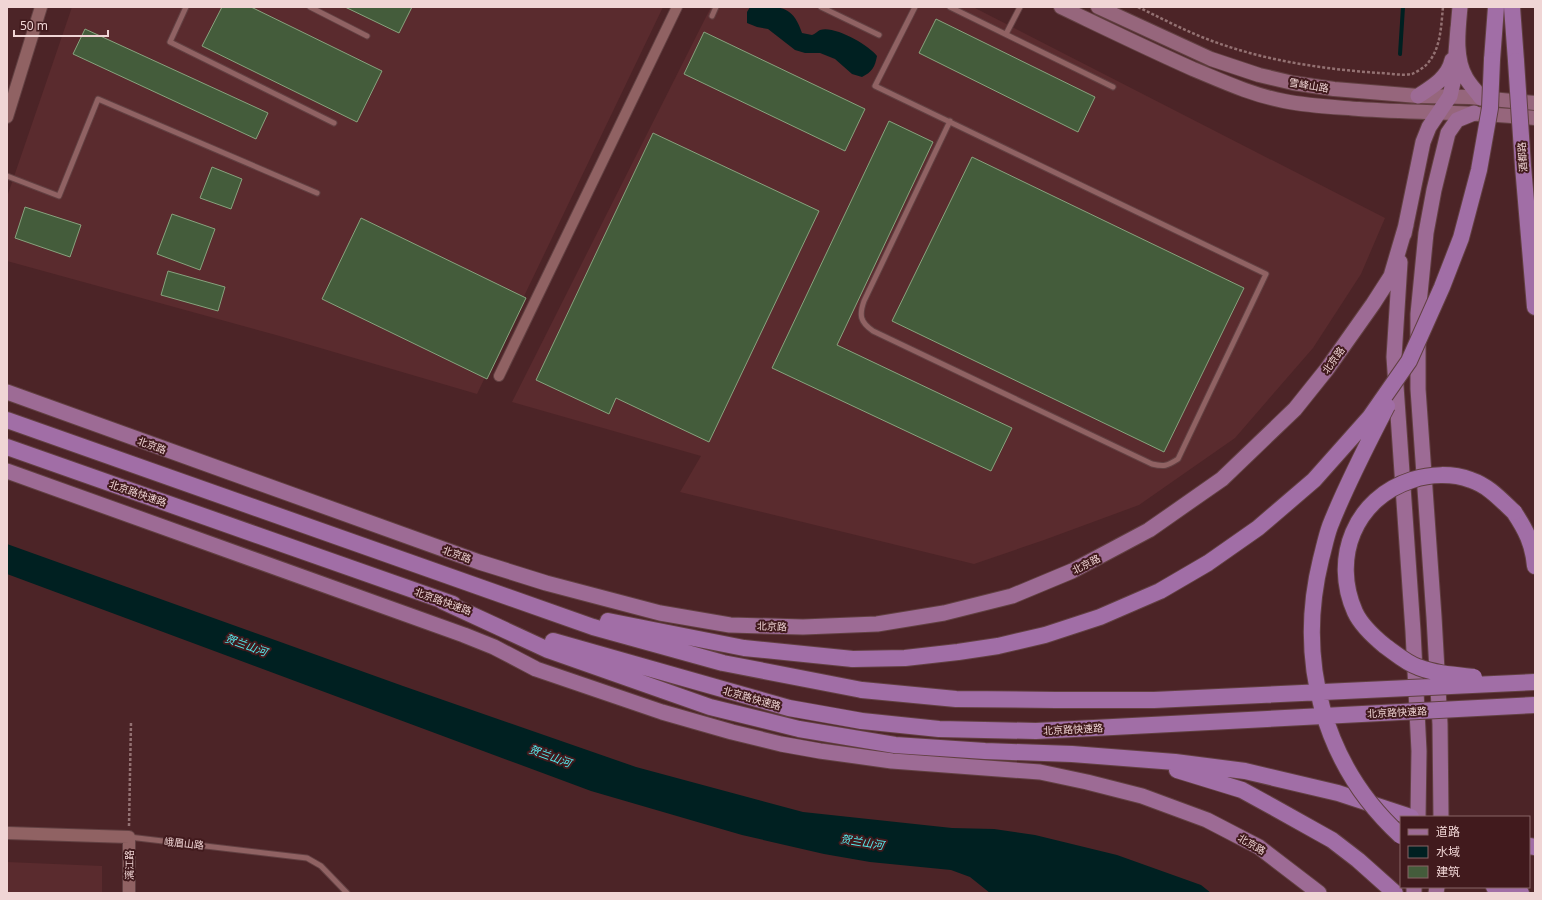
<svg xmlns="http://www.w3.org/2000/svg" width="1542" height="900" font-family="'Noto Sans','Noto Sans SC',sans-serif">
<style>
.built{fill:#5a2b2e}
.water{fill:#002021}
.lines{fill:none;stroke-linecap:round;stroke-linejoin:round}
.stream{stroke:#002021;stroke-width:4}
.building{fill:#445c3b;stroke:#88a37e}
.service-casing{stroke:#624042;stroke-width:7}
.minor-casing{stroke:#624042;stroke-width:12}
.tertiary-casing{stroke:#624042;stroke-width:14}
.secondary-casing{stroke:#624042;stroke-width:16}
.primary-casing{stroke:#624042;stroke-width:17}
.trunk-casing{stroke:#624042;stroke-width:18}
.path{stroke:#937172;stroke-width:2.5;stroke-dasharray:3 2;stroke-linecap:butt}
.service{stroke:#906263;stroke-width:5}
.minor{stroke:#906263;stroke-width:10}
.tertiary{stroke:#906263;stroke-width:12}
.secondary{stroke:#96667c;stroke-width:14}
.primary{stroke:#9d6b95;stroke-width:15}
.trunk{stroke:#a16ea6;stroke-width:16}
.trunk-bridge-casing{stroke:#624042;stroke-width:18;stroke-linecap:butt}
.trunk-bridge{stroke:#a16ea6;stroke-width:16}
.labels{text-anchor:middle;stroke-width:4;stroke-linejoin:round;paint-order:stroke}
.street-label{font-size:10px;fill:#f0d5d5;stroke:#411a1d}
.water-label{font-size:11px;font-style:italic;fill:#56edf0;stroke:#411a1d}
</style>
<rect width="100%" height="100%" fill="#4c2427"/>
<path class="built" d="M72,7H663L477,394L276,335L7,261V197Z
M711,7H973L1385,218L1361,274L1313,348L1235,438L1139,505L1044,540L974,564L680,492L701,456L512,402Z
M7,862L102,866V893H7Z"/>
<path class="water" d="M750,7C778,7 792,3 802,33L812,35C815,34 818,31 820,30C834,25 869,45 877,56C875,67 872,72 862,77L852,74L835,59L820,53H805L795,50L768,29L757,27L747,23V12Z
M7,544L403,686L636,767L803,812L952,828L994,829L1035,835L1117,855L1201,885L1211,893H990L970,877L951,870L870,862L824,854L742,835L591,791L7,574Z"/>
<g class="lines">
<path class="stream" d="M1400,54L1403,7"/>
</g>
<path class="building" d="M222,7H251L382,71L357,122L202,46Z
M345,7H412L399,33Z
M936,19L1095,97L1078,132L919,53Z
M85,29L268,113L256,139L73,54Z
M704,32L865,109L845,151L684,74Z
M889,121L933,142L837,345L1012,428L991,471L772,368Z
M653,133L819,211L709,442L616,398L609,414L536,380Z
M972,157L1244,288L1164,452L892,321Z
M212,167L242,179L231,209L200,198Z
M25,207L81,225L70,257L15,238Z
M172,214L215,229L200,270L157,254Z
M361,218L526,298L487,379L322,299Z
M168,271L225,287L218,311L161,295Z"/>
<g class="lines">
<g class="service-casing">
<path id="service" d="M186,7L170,42L334,123
M310,7L367,36
M821,7L879,35
M915,7L875,86L1266,274L1178,459C1167,466 1164,467 1152,464L873,331C860,322 859,315 864,301L950,121
M950,7L1113,87
M712,16L716,7
M1006,34L1020,7
M7,176L59,196L98,99L317,193
M129,837L307,858L321,866L347,893"/>
</g>
<g class="minor-casing">
<path id="minor" d="M499,376L677,7"/>
</g>
<g class="tertiary-casing">
<path id="tertiary" d="M7,117L41,7
M7,833L129,837V893"/>
</g>
<g class="secondary-casing">
<path id="secondary" d="M1061,7C1105,28 1148,49 1193,69C1222,81 1252,95 1284,101C1309,106 1334,107 1359,109C1418,113 1477,112 1535,118
M1098,7L1211,59L1259,75L1293,83L1334,89L1418,96L1470,97L1535,103"/>
</g>
<g class="primary-casing">
<path id="primary" d="M1460,7C1458,29 1454,58 1466,78C1470,85 1476,91 1481,98
M1418,96C1432,87 1448,78 1452,60
M1404,234L1423,142L1429,127L1450,96L1454,78L1458,28
M1400,262L1394,357L1413,631L1419,751L1418,817
M7,392L479,562L546,583L660,613L730,625L803,627L877,624L944,613L1012,596L1072,571L1149,530L1222,479L1295,409L1327,369L1373,304L1391,276L1406,225
M7,471L464,635L494,647L536,669L662,712L732,732L781,744L820,751L892,761L1040,772L1087,782L1142,796L1207,820L1259,847L1319,893
M1441,817L1440,724L1434,617L1418,389V314L1426,233L1434,190L1448,133L1457,120L1474,113
M1414,893V887
M1436,893L1437,887"/>
</g>
<g class="trunk-casing">
<path id="trunk" d="M1512,7L1516,61
M1492,60L1496,7
M1523,166L1535,307
M7,420L593,627L723,663L862,690
M7,447L453,604
M1514,512C1526,530 1533,544 1535,566
M442,601L548,650L710,707L799,729L895,745L985,751L1072,754L1175,762L1245,771L1338,793L1411,817
M608,621L744,648L853,659
M553,641L789,708L862,721
M1177,770L1242,790L1273,807L1332,840L1358,860L1395,893
M1529,846L1535,847
M1494,887L1521,893"/>
</g>
<path class="path" d="M1138,7C1163,19 1189,33 1215,42C1267,61 1323,69 1379,73C1388,73 1402,76 1412,74C1416,72 1424,68 1427,64C1441,49 1441,26 1443,7
M129,826L131,722"/>
<use href="#service" class="service"/>
<use href="#minor" class="minor"/>
<use href="#tertiary" class="tertiary"/>
<use href="#secondary" class="secondary"/>
<use href="#primary" class="primary"/>
<use href="#trunk" class="trunk"/>
<g class="trunk-bridge-casing">
<path id="trunk-bridge" d="M1516,61L1523,166
M1387,406C1367,445 1346,485 1330,526C1326,537 1324,548 1321,559C1296,660 1323,765 1401,836
M853,659L905,658L958,652L998,646L1045,635L1100,617L1160,591L1208,563L1258,528L1314,480L1370,417L1409,361L1442,287L1461,238L1479,170L1490,108L1492,60
M1474,677C1455,675 1436,674 1418,667C1406,663 1395,653 1385,646C1374,637 1361,625 1355,612C1331,558 1355,498 1412,480C1430,474 1452,473 1471,480C1489,486 1501,500 1514,512
M862,690L956,699L1056,700H1154L1535,682
M862,721L939,729L1036,731L1535,705"/>
</g>
<use href="#trunk-bridge" class="trunk-bridge"/>
</g>
<g class="labels">
<g class="street-label">
<text transform="translate(1309 85) rotate(9)" y="4">雪峰山路</text>
<text transform="translate(1522 157) rotate(-94)" y="4">酒都路</text>
<text transform="translate(1333 360) rotate(-54)" y="4">北京路</text>
<text transform="translate(152 445) rotate(20)" y="4">北京路</text>
<text transform="translate(138 493) rotate(19)" y="4">北京路快速路</text>
<text transform="translate(457 554) rotate(20)" y="4">北京路</text>
<text transform="translate(1086 564) rotate(-27)" y="4">北京路</text>
<text transform="translate(443 601) rotate(20)" y="4">北京路快速路</text>
<text transform="translate(772 626) rotate(2)" y="4">北京路</text>
<text transform="translate(752 698) rotate(16)" y="4">北京路快速路</text>
<text transform="translate(1397 712) rotate(-3)" y="4">北京路快速路</text>
<text transform="translate(1073 729) rotate(-3)" y="4">北京路快速路</text>
<text transform="translate(184 843) rotate(6)" y="4">峨眉山路</text>
<text transform="translate(1252 844) rotate(30)" y="4">北京路</text>
<text transform="translate(129 865) rotate(-90)" y="4">漓江路</text>
</g>
<g class="water-label">
<text transform="translate(246 645) rotate(20)" y="4">贺兰山河</text>
<text transform="translate(550 756) rotate(20)" y="4">贺兰山河</text>
<text transform="translate(862 842) rotate(9)" y="4">贺兰山河</text>
</g>
</g>
<rect width="1542" height="900" fill="none" stroke="#f0d5d5" stroke-width="16"/>
<rect x="1400" y="816" width="130" height="72" fill="#411a1d" stroke="#876567"/>
<rect x="1408" y="829" width="20" height="6" fill="#9d6b95" stroke="#876567"/>
<text x="1436" y="836" font-size="12" fill="#f0d5d5">道路</text>
<rect x="1408" y="846" width="20" height="12" fill="#002021" stroke="#876567"/>
<text x="1436" y="856" font-size="12" fill="#f0d5d5">水域</text>
<rect x="1408" y="866" width="20" height="12" fill="#445c3b" stroke="#876567"/>
<text x="1436" y="876" font-size="12" fill="#f0d5d5">建筑</text>
<path d="M14 30v6h94v-6" fill="none" stroke="#f0d5d5" stroke-width="2"/>
<text x="20" y="30" font-size="12" fill="#f0d5d5" stroke="#411a1d" stroke-width="3" paint-order="stroke">50 m</text>
</svg>
